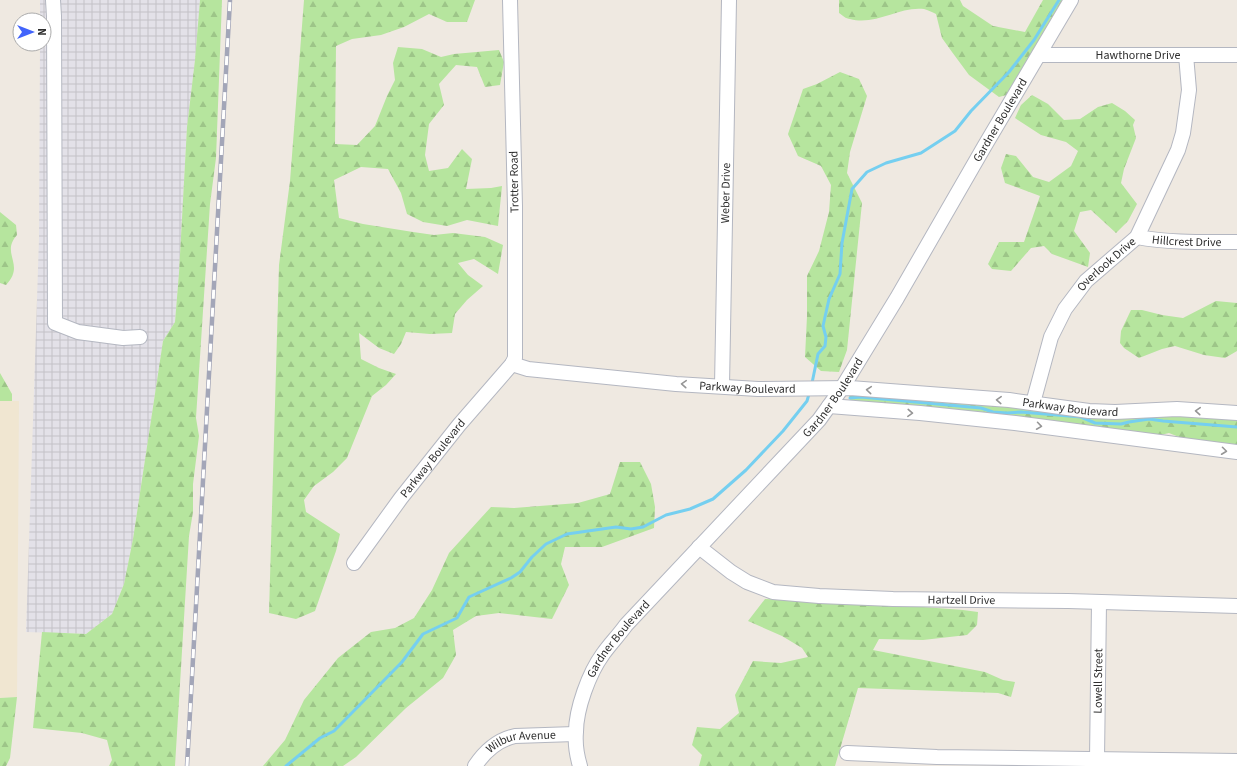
<svg xmlns="http://www.w3.org/2000/svg" width="1237" height="766" font-family="'Source Sans 3',sans-serif">
<style>
.industrial{fill:url(#industrial-grid)}
.education{fill:#f0e6d1}
.forest{fill:url(#forest-firs)}
.lines{fill:none;stroke-linecap:round;stroke-linejoin:round}
.stream{stroke:#75cff0;stroke-width:3}
.minor-casing{stroke:#b4b7c1;stroke-width:16}
.minor{stroke:#fff;stroke-width:14}
.rail-casing{stroke:#a3a6b8;stroke-width:4.5}
.rail{stroke:#fff;stroke-width:3;stroke-dasharray:9;stroke-linecap:butt}
.oneway{stroke:#969696}
.labels{text-anchor:middle;stroke-width:3;stroke-linejoin:round;paint-order:stroke}
.street-label{font-size:12px;fill:#2e2e2e;stroke:#fff}
</style>
<defs>
<pattern id="industrial-grid" width="8" height="8" patternUnits="userSpaceOnUse"><rect width="8" height="8" fill="#e3e1e8"/><path d="M0 4h8M4 0v8" fill="none" stroke="#c3c1c7"/></pattern>
<pattern id="forest-firs" width="22" height="20" patternUnits="userSpaceOnUse"><rect width="22" height="20" fill="#b6e59e"/><path d="M5 1l3.5 6h-7zM16 11l3.5 6h-7z" fill="#9dc588"/></pattern>
</defs>
<rect width="100%" height="100%" fill="#efe9e1"/>
<path class="industrial" d="M40,0H200L195,60L187,127L179,273L175,322L163,341L133,539L124,584L112,614L86,634L26,632L39,239L40,44H44V20H40Z"/>
<path class="education" d="M0,401H19L17,697L0,698Z"/>
<path class="forest" d="M200,0H222L216,158L210,204L196,418L199,436L193,484V512L189,536L175,766H109L112,760L107,740L82,733L33,728L42,632L86,634L112,614L124,584L133,539L163,341L175,322L179,273L187,127L195,60Z
M304,0H475L467,22H447L429,14L404,27L381,35L352,39L336,46L335,144L357,145L375,126L387,96L395,80L393,63L398,47L422,49L441,57L454,54L499,50L504,62L500,85L485,87L477,67L456,65L439,84L444,105L429,124L425,155L429,171L448,168L462,149L472,159L466,189L491,188L502,186L498,226L467,220L447,226L423,222L407,214L401,193L388,169L361,167L334,180L339,218L363,224L413,232L434,235L453,233L485,237L503,245L498,274L474,259L458,263L468,275L483,286L467,300L455,314L452,333L430,334L406,332L401,344L394,354L379,348L359,333L361,359L379,368L396,374L386,385L372,396L347,458L333,472L314,486L304,500L306,512L340,534L336,551L315,611L296,619L269,613L279,265L290,181Z
M839,0H960L963,6L993,26L1025,32L1043,0H1063L1010,94L999,97L969,75L952,52L942,38L936,14C932,12 928,10 924,9C899,6 876,26 850,19C846,19 842,15 839,13Z
M840,72L859,79L867,96L850,152L847,173L862,203L847,350L839,372L821,371L805,357L807,316V276L819,251L829,212L831,185L821,166L798,156L788,134L803,89L817,84Z
M1032,95L1048,104L1064,120L1080,119L1098,107L1112,103L1125,111L1135,120L1133,125L1136,138L1124,169L1121,183L1137,204L1128,221L1116,233L1091,210L1080,212L1074,231L1090,253L1088,267L1052,254L1044,246L1031,248L1011,271L992,269L988,264L999,242H1024L1040,196L1005,183L1001,168L1006,154L1016,156L1033,177L1049,182L1071,166L1078,151L1066,142L1041,135L1015,118L1021,105Z
M0,212L16,225L17,235C0,254 26,264 6,285L0,283Z
M1216,301L1237,303V351L1225,358L1204,355L1175,346L1162,349L1139,358L1124,348L1120,343L1121,331L1131,310H1142L1162,315L1183,318Z
M0,373L12,394V401H0Z
M858,393L949,400L1099,417L1139,418L1159,414L1237,418V449L1194,443L1169,433L1152,437L851,403L849,395Z
M620,462H640L651,484L655,507L654,528L602,547H565L561,564L569,585L552,619L499,613L476,616L453,630L456,655L443,678L406,708L356,757L343,766H263L285,740L304,700L338,658L371,632L395,628L414,618L432,590L449,553L491,507L514,508L578,503L610,494Z
M765,599L870,603L963,610L978,612L977,625L967,635L923,640L879,639L873,650L985,672L1003,680L1015,682L1011,697L998,693L858,688L835,766H699L702,755L692,745L697,727L720,729L739,713L735,695L753,661L781,663L808,657L802,648L782,636L748,621Z
M17,697L10,758L6,766H0V698Z"/>
<g class="lines">
<path class="stream" d="M812,383L818,354L825,346L826,337L823,326L829,299L840,274L842,243L852,189L867,172L886,163L921,153L955,131L971,111L1009,72L1034,40L1059,0
M850,398L861,397L981,408L993,412L1007,413L1021,412L1081,417L1095,423L1121,424L1129,422L1149,419L1163,421L1237,427
M286,766L320,738L334,731L402,662L423,634L457,618L469,597L511,578L520,572L532,557L546,544L567,534L616,527L631,529L643,527L666,515L690,509L713,499L746,470L783,431L807,401L809,394"/>
<g class="minor-casing">
<g id="minor">
<path d="M53,0L54,16L55,323L78,332L123,338L140,337"/>
<path id="s1" d="M1039,55H1237"/>
<path id="s2" d="M1137,237C1170,243 1203,242 1237,242"/>
<path id="s3" d="M512,364L528,369L676,384L758,389L850,388L1009,400L1089,411L1115,412L1177,409L1237,413"/>
<path id="s4" d="M722,386L729,0"/>
<path id="s5" d="M1033,403L1051,337L1065,309L1086,281L1137,237L1178,150L1183,133L1189,90L1186,55"/>
<path d="M829,406L920,413L1015,423L1237,452"/>
<path id="s6" d="M699,547L731,572L747,582L773,592L819,596L893,599L1068,601L1237,606"/>
<path id="s7" d="M354,563L401,498L459,425L512,364L515,358V206L510,0"/>
<path d="M847,753L937,757L1237,761"/>
<path id="s8" d="M1097,759L1099,603"/>
<path id="s9" d="M475,766C485,751 497,740 515,736L575,734"/>
<path id="s10" d="M580,766C577,756 575,743 576,732C576,709 589,673 603,654C610,644 619,635 626,625L819,420L842,388L897,298L984,147L1071,0"/>
</g>
</g>
<use href="#minor" class="minor"/>
<g class="rail-casing">
<path id="rail" d="M187,766L230,0"/>
</g>
<use href="#rail" class="rail"/>
</g>
<defs><path id="oneway-chevron" d="M-2-3.5L2.5 0L-2 3.5" fill="none" stroke-width="1.6" stroke-linecap="round" stroke-linejoin="round"/></defs>
<g class="oneway">
<use href="#oneway-chevron" transform="translate(684 384) rotate(-176)"/>
<use href="#oneway-chevron" transform="translate(869 390) rotate(-175)"/>
<use href="#oneway-chevron" transform="translate(999 400) rotate(-177)"/>
<use href="#oneway-chevron" transform="translate(1198 411) rotate(-176)"/>
<use href="#oneway-chevron" transform="translate(910 413) rotate(3)"/>
<use href="#oneway-chevron" transform="translate(1039 426) rotate(8)"/>
<use href="#oneway-chevron" transform="translate(1224 451) rotate(7)"/>
</g>
<g class="labels">
<g class="street-label">
<text dy="4" stroke="none"><textPath href="#s1" startOffset="99">Hawthorne Drive</textPath></text>
<text dy="4" stroke="none"><textPath href="#s10" startOffset="787">Gardner Boulevard</textPath></text>
<text transform="translate(514 182) rotate(-91)" y="4">Trotter Road</text>
<text dy="4" stroke="none"><textPath href="#s4" startOffset="193">Weber Drive</textPath></text>
<text dy="4" stroke="none"><textPath href="#s2" startOffset="50">Hillcrest Drive</textPath></text>
<text dy="4" stroke="none"><textPath href="#s5" startOffset="161">Overlook Drive</textPath></text>
<text dy="4" stroke="none"><textPath href="#s3" startOffset="237">Parkway Boulevard</textPath></text>
<text dy="4" stroke="none"><textPath href="#s10" startOffset="463">Gardner Boulevard</textPath></text>
<text dy="4" stroke="none"><textPath href="#s3" startOffset="561">Parkway Boulevard</textPath></text>
<text dy="4" stroke="none"><textPath href="#s7" startOffset="131">Parkway Boulevard</textPath></text>
<text dy="4" stroke="none"><textPath href="#s6" startOffset="276">Hartzell Drive</textPath></text>
<text dy="4" stroke="none"><textPath href="#s10" startOffset="139">Gardner Boulevard</textPath></text>
<text dy="4" stroke="none"><textPath href="#s8" startOffset="78">Lowell Street</textPath></text>
<text dy="4" stroke="none"><textPath href="#s9" startOffset="56">Wilbur Avenue</textPath></text>
</g>
</g>
<g transform="translate(32 32) rotate(90)"><circle r="19" fill="#ffffff" stroke="#ababab"/>
<path d="M0-3L7 15L0 10L-7 15Z" fill="#4264fb"/>
<text y="-6" font-size="11" font-weight="bold" text-anchor="middle" fill="#2e2e2e">N</text>
</g>
</svg>
